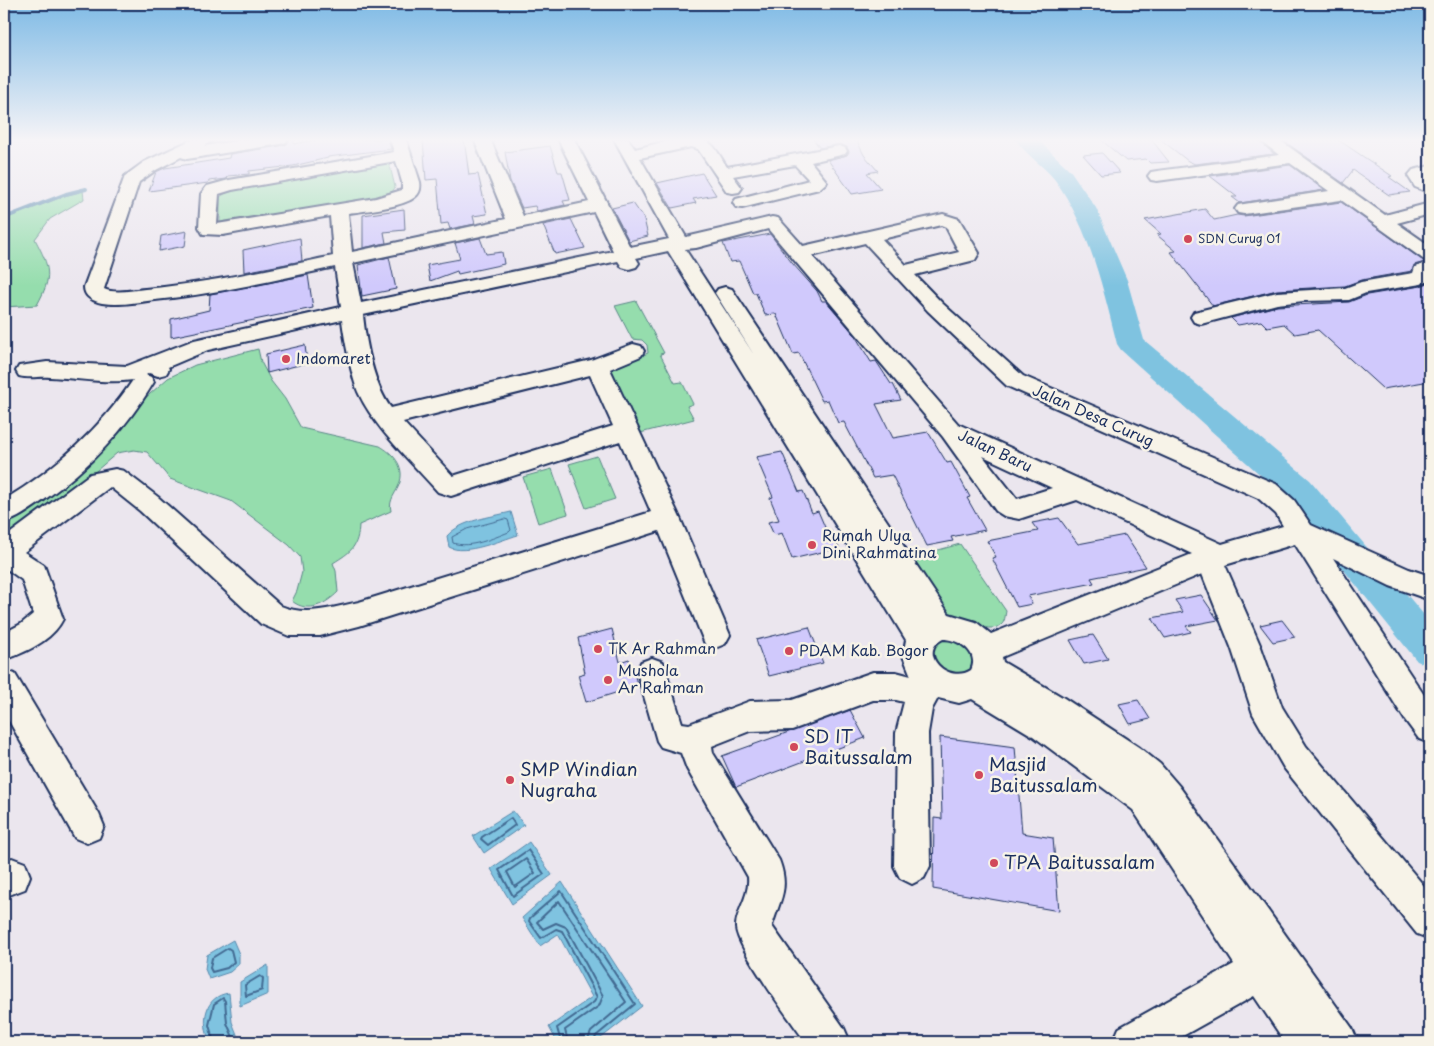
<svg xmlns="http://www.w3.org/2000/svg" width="1434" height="1046" font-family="'Playpen Sans',sans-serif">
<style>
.green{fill:#95ddad;stroke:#588686}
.water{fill:#7fc3e0;stroke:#5788ac}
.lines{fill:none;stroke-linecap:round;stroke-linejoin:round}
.shore-far1{stroke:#436a92;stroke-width:1}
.shore{stroke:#436a92;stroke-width:2}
.stream{stroke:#5788ac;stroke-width:4}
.river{fill:#7fc3e0;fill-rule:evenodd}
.building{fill:#d0c9fc;stroke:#1b2f5e}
.minor-casing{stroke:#1b2f5e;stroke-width:4}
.minor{fill:#f7f3e8;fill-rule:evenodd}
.poi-dot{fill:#d1495b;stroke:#f7f3e8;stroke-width:2}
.labels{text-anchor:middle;stroke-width:5;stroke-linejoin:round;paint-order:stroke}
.far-poi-label{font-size:12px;fill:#1b2f5e;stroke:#f7f3e8;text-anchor:start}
.poi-label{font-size:15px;fill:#1b2f5e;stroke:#f7f3e8;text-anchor:start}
.street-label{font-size:15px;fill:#1b2f5e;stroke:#f7f3e8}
.near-poi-label{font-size:18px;fill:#1b2f5e;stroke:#f7f3e8;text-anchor:start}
</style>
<rect width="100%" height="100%" fill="#ebe6ee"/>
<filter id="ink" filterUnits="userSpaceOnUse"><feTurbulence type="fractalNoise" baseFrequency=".02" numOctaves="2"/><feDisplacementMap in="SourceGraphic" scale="10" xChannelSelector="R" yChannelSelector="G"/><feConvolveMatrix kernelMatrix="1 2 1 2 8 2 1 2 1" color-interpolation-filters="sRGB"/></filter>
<g filter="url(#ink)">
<path class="green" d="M384,162L390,166L395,187L393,191L377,197L228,225L220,224V197L232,189Z
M83,191L84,199L50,219L35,239C50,268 53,276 37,305L4,307V219L67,195Z
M636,301L664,353L660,354L675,383L682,382L693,404L687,406L694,419L621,438L590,366L641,356L648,353L647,345L642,340L632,339L615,306Z
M258,349L261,362L271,381L285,399L301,428L380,446C392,453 405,465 400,482C397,493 388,499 391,511L359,525C358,547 351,552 333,563L336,571L338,592C326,604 308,614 292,601L297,591L302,572L300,557L289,545L231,501L170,479L147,452L134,450L117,453L7,547H4V535L16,509L114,434L142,401L168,378L195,365Z
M597,456L615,499L586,508L569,464Z
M552,469L568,514L538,523L523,477Z
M960,544L1006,611C1005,616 1005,622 1001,625C989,635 953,618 943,609C931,598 916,574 906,559Z
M959,634L982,668L947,682L924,646L928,639Z"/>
<path class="water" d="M511,512L518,535C501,540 465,556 449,547L447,536C461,520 491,517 511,512Z
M513,811L524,825L484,853L473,836Z
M529,842L552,875L512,904L491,869Z
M562,882L642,1006L596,1042H557L549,1027L592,997L558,934L540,946L522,918Z
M233,940L239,954V964L230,972L209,979L205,969L207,955Z
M268,965V994L240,1006V982Z
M229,993L232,1022L240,1042H210C201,1022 204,996 229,993Z"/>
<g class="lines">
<path class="shore-far1" d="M505,519L508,520L511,530L509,532C493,538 470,549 453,543L452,537L467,529Z"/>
<path class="shore" d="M511,818L515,825L488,845L481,839L482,837Z
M528,850L544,874L513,896L499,870Z
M526,859L535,873L515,887L507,872Z
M228,948L231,950L234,962L227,968L212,972L210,968L212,958Z
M260,976L263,978L262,990L246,996L245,985Z
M214,1042L209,1025L214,1004L223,998L225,1001L227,1023L235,1042
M561,1042L557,1028L594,1002L597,997L562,931L556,929L541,938L529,921L530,918L561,891L635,1004L596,1036L594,1042
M568,1042L565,1030L599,1006L603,996L566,927L556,923L543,929L537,922L559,901L626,1002L591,1032L587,1042"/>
<path class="stream" d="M4,218L66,194L86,189"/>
<path class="river" d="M1015,139H1037L1070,170L1096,208L1127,280L1144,340L1310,480L1430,622V666L1417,661L1286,498L1121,350L1117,344C1103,288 1089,227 1055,180C1043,165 1026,155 1015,139Z"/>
</g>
<path class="building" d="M290,139H294V144L320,139H388L391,149L328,157V158L293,166L249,171V174L228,176L227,179L209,181L208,183L149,191L156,172L165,168L229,158L230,154L280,146L287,144Z
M423,139H464L469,175L478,174L487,214L473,216L475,224L450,229L448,223L441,224L437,179L426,180Z
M813,139H856L864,155L878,171L867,173L881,189L852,194L828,160L847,155L849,152L847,147L839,144L820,148Z
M1100,139H1151L1169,162L1150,163L1146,159L1126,161Z
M1160,139H1257L1274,154L1195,164L1188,161Z
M1281,139H1337L1392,176L1389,177L1410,192L1389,195L1353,170L1343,183Z
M550,146L558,172H562L570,200L563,201L565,205L537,211L535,206L522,208L510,181L505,152Z
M1102,153L1120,173L1101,175L1083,155Z
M1290,165L1324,190L1240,203L1232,197H1237L1210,176Z
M702,173L716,195L693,199L696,203L672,208L657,183Z
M1341,202L1425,262L1414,265L1412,271L1361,280L1345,286L1277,290L1213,306L1171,252L1176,251L1157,235L1161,234L1145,220L1205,209L1214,220L1237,215L1244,216Z
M633,203L644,219L648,236L629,241L612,208Z
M404,209L405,230L384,232L386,243L363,248V215Z
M571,219L585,248L555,254L543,225Z
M187,231L185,246L159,251L161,236Z
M770,234L792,263L817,291L822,301H826L854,334L871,362L876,361L891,384H893L901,400L876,404L893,438L928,432L947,463L951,462L970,497L967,498L985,530L951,537L953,541L927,546L892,475L873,478L844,422L838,423L828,400L822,401L799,353L793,354L776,314L765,315L756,293H753L739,261L730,262L723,243Z
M300,238L302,261L244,272L243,250Z
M480,238L486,254L502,252L504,264L458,274L457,271L430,281L427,265L460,259L455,243Z
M389,257L396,289L362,296L358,265Z
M308,275L313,308L171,337V319L209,310L210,294Z
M1430,282V381L1383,389L1318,330L1295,334L1284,324L1267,327L1261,321L1238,325L1231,318L1277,306L1349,302L1367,295L1421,286Z
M305,345L307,363L267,373L266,354Z
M782,452L799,492L803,491L812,513L818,511L827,532L831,531L839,548L792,559L782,533L774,535L768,522L779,520L770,498L773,497L756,457Z
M1059,518L1078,544L1125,535L1146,567L1091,578L1094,583L1028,596L1032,604L1017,607L992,558L996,557L987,541L1038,531L1032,523Z
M1201,595L1218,620L1186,626L1191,632L1165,638L1152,618L1183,612L1175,600Z
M1282,620L1295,637L1273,642L1260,625Z
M809,627L823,663L769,676L756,640Z
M612,629L620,662L629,659L638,686L586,702L578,675L585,673L578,638Z
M1093,635L1108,659L1084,664L1070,640Z
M1138,700L1150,719L1130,724L1119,704Z
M850,710L865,738L736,787L722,756Z
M940,737L1015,747L1022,833L1053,838L1059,911L933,889L934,818L942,819Z"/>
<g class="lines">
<g class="minor-casing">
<path id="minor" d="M193,139H214L204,146L249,139H288L286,142L280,144L187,159L181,157L156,170L139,182L104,289C115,294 133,290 145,289C209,283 271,269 333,256L330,216L223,235L203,234L199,227L201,194L207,186L229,180L394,152L390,139H406L420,182C421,188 420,193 415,197C403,207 365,211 348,213L352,252L506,219L474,139H490L523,216L589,202L558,139H574L630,247L669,239L614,139H628L635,149C653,145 691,132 708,142C716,146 722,160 727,167L839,146L845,148L847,151L845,154L811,162L827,182L819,189L742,208L736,207L733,203L736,199L809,180L795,165L733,176L742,188L739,192L733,193L727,192L698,149L691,147L640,158L686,237L772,217L778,218L803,246L943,214L959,219L979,253L975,260L915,275L942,303L1023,376L1276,484L1294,500L1311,525L1409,569L1430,576V600L1390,586L1333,558L1430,704V743L1419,739L1405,720L1295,544L1225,565L1261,647L1282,707L1306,746L1430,893V939L1417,934L1284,768L1253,714L1231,647L1202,574L1002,657L1003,662L1064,698L1140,748L1160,764L1179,786L1352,1028L1358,1042H1285L1254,996L1172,1042H1113L1119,1028L1234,964L1133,810L1033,736L972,699L959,703L938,698L932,709L928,733L930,866L924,878L912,884L900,878L894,866L896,733L904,702L896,700H873L792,730L750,731L712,746L713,753L779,860C790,889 780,899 772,926L844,1028L850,1042H806C792,1023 737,948 736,928C735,912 750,897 748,877L687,769L681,753L661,747L657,741L637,672L641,662L652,658L663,662L682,723L689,724L750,701L792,700L873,672H896L911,676L903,656L906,640L668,251L636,258L639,263L636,267L629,269L622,267L618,261L363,315C366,344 374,386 391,408L591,360L633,344L641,346L644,351L641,356L610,369L680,518L730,635L725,644L715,648L705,644L659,531L359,626L320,636H289L261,624L140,511L110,487L24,552L44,565L63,619C53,640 25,653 4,660V633L21,624L33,614L22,580L4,567V538L90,474L115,469L124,471L158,497L281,606C306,617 334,607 359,602L651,512L620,441L451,496L438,492C412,462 376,430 359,394C352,379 344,337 342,320L208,350L168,367L169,369L166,374L158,376L149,373L146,375L151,377L154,382C126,429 89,468 44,500C31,509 18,519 4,523V500C55,469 99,430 133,380C106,384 77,378 50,377C39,376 30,379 19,376L16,371L19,366L47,362L127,366L194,340L341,307L335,267C275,280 216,294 155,300C138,302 119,306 102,303C93,301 84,297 84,287L125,176L144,162ZM396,161L402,182V190L376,198L217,224L219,194L232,190ZM594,212L613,251L361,303L353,263ZM941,225L946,227L959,252L906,265L882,239ZM768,229L943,437L996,511L1004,516L1019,519L1077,500L1192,554L991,634L976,622L949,614L732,289L725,287L718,289L715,293L754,355L685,249L696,248ZM865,243L928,311L1007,386L1258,498L1276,514L1283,526L1222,544L958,424L812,256ZM590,375L613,426L453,476L403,422ZM983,456L1052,488L1017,499ZM943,639C958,639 980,652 971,670C948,685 916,652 943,639Z
M1259,139H1278L1385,215L1430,203V214L1397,223L1430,246V261L1423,259L1341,200L1244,214L1238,213L1235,209L1238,205L1244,204L1329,191L1290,163L1157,181L1151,180L1148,176L1151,172L1157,171L1279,155Z
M1430,166V176L1426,177L1430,181V193L1415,187L1408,176L1413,170Z
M1430,262V280L1421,284L1366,293L1349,300L1304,301L1277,304L1201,324L1194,322L1191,317L1194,312L1277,292L1345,288L1361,282L1413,273L1415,267Z
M4,670L15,674L99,814L104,826L99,838L87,843L75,838L4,712Z
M12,858L25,863L30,876L25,889L4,897V861Z"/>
</g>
<use href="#minor" class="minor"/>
</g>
</g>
<linearGradient id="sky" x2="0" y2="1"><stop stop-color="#7ebae5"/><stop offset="0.49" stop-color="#f6f4f7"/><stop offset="1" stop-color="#f6f4f7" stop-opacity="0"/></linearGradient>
<rect width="1434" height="286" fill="url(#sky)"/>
<g class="poi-dot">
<circle cx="1188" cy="239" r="5"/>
<circle cx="286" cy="359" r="5"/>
<circle cx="812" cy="545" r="5"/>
<circle cx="598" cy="649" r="5"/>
<circle cx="789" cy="651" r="5"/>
<circle cx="608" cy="680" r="5"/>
<circle cx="794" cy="747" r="5"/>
<circle cx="979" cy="775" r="5"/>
<circle cx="510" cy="780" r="5"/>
<circle cx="994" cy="863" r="5"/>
</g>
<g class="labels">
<g class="far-poi-label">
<text x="1198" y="243">SDN Curug 01</text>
</g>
<g class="poi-label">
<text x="296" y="364">Indomaret</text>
<text x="822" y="541">Rumah Ulya<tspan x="822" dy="17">Dini Rahmatina</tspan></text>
<text x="608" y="654">TK Ar Rahman</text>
<text x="799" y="656">PDAM Kab. Bogor</text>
<text x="618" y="676">Mushola<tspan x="618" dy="17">Ar Rahman</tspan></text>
</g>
<g class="street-label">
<text transform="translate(1093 416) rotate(24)" y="5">Jalan Desa Curug</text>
<text transform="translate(995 451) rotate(25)" y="5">Jalan Baru</text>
</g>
<g class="near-poi-label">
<text x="804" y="743">SD IT<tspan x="804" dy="21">Baitussalam</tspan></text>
<text x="989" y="771">Masjid<tspan x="989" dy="21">Baitussalam</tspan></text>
<text x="520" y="776">SMP Windian<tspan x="520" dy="21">Nugraha</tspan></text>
<text x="1004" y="869">TPA Baitussalam</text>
</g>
</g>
<rect width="1434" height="1046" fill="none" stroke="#f7f3e8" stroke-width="20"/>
<rect x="10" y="10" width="1414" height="1026" fill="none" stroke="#1b2f5e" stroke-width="2" filter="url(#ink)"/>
</svg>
